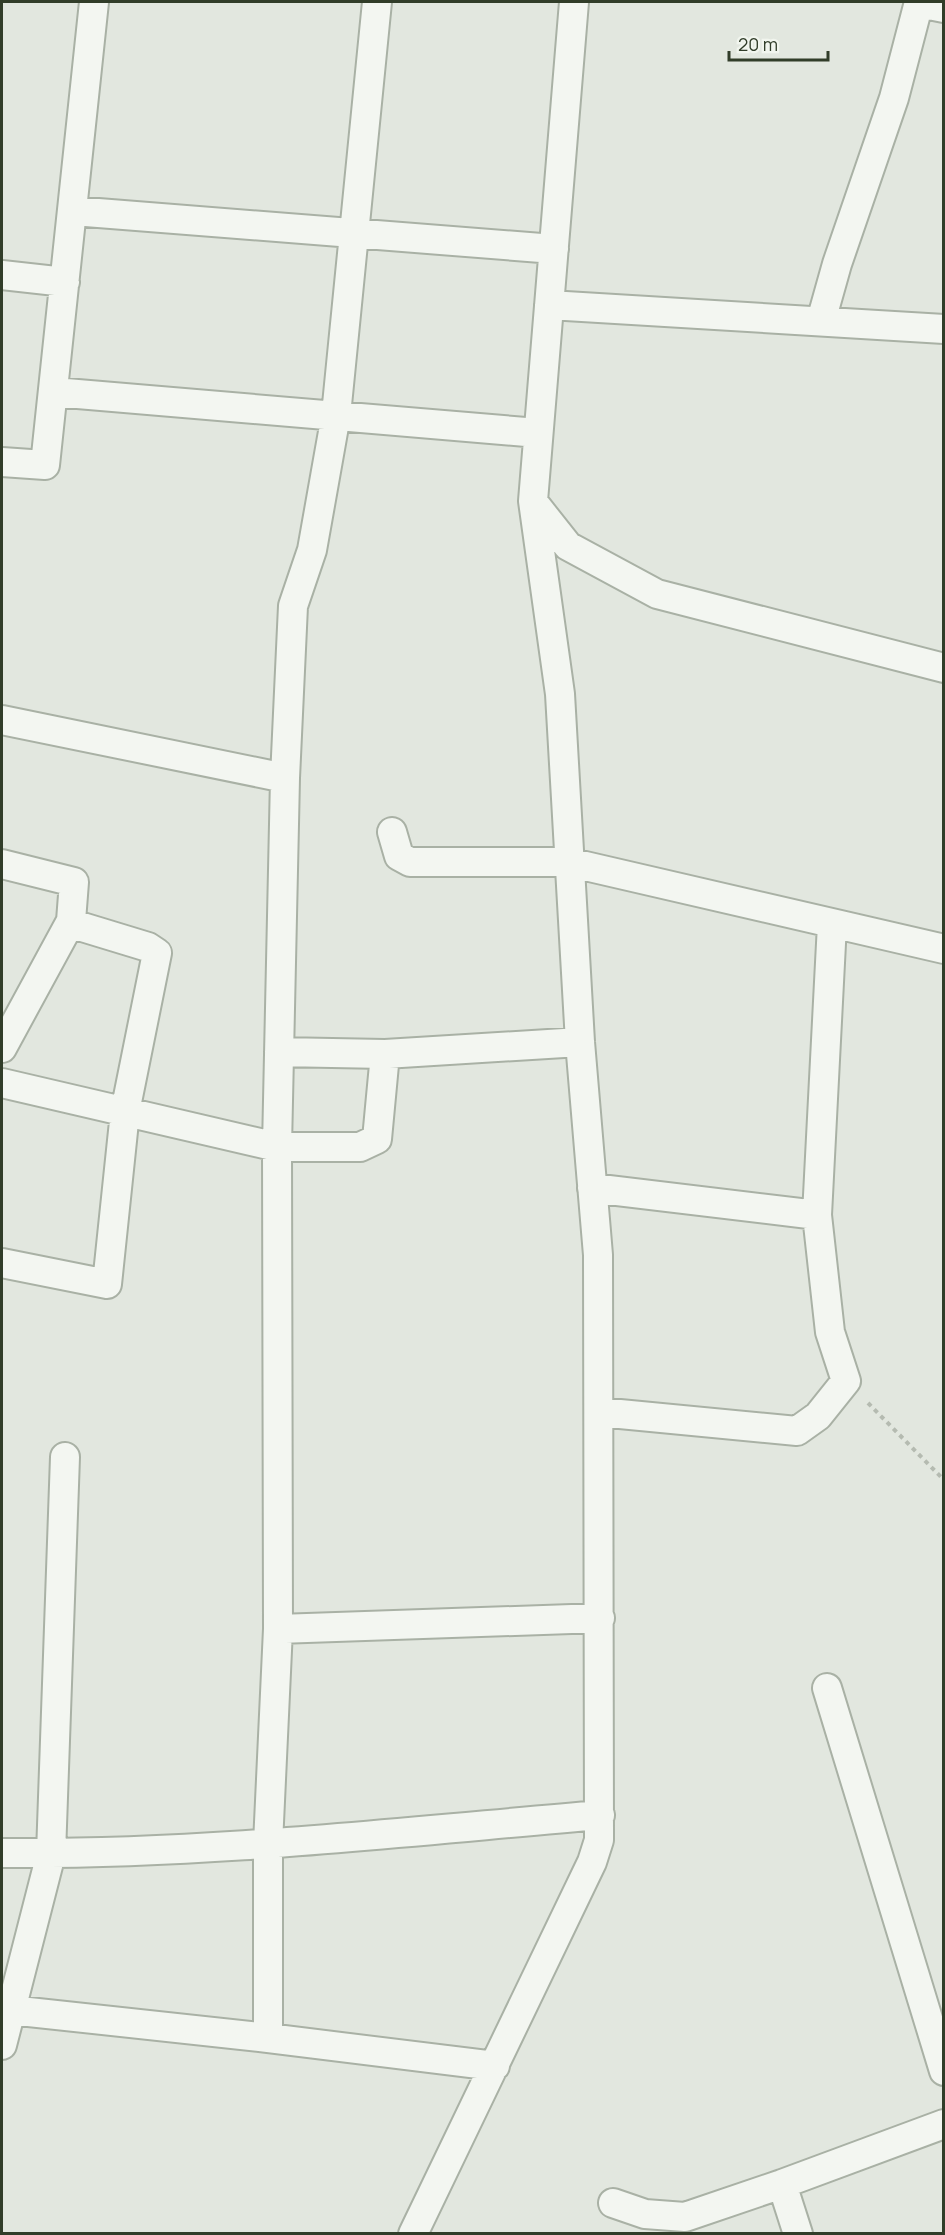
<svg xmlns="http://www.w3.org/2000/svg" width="945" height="2235" font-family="Manrope,sans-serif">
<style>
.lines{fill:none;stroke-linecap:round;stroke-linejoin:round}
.minor-casing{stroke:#a9b1a5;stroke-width:32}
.path{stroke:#b5bbb1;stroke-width:4;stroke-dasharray:4.5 4.5;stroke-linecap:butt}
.minor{stroke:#f3f6f1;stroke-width:28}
</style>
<rect width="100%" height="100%" fill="#e2e7df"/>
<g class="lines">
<g class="minor-casing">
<path id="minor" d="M919,3L944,8
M73,211L554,249
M2,275L65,282
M549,305L944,329
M821,321L837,264L894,98L919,2
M54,392L538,433
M2,462L45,465L94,2
M534,503L568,546L657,594L944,668
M2,720L285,778
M392,832L399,856L410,862H568L944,949
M2,864L74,882L71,921L79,926L148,947L157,953L125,1112L107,1284L2,1263
M2,1048L71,921
M279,1052L385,1054
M2,1083L277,1147H360L377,1139L385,1054L580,1042
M592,1188L817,1215
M599,1412L797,1431L818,1416L846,1381L830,1332L817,1215L832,924
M278,1629L600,1618
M827,1688L944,2071
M2,1853C201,1855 401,1832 600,1815
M10,2010L268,2038L495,2066
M268,2038V1844L278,1629L277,1147L285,778L293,606L312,550L336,415L377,2
M2,2045L51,1854L65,1457
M613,2203L645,2214L685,2217L782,2184
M413,2234L592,1862L599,1840L598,1255L580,1042L560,694L533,501L574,2
M798,2234L782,2184L944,2124"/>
</g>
<path class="path" d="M868,1403L944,1480"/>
<use href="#minor" class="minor"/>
</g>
<rect width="945" height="2235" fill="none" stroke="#313d29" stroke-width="6"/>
<path d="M729 51v9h99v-9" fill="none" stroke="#313d29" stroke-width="3"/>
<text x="738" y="51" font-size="18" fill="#313d29" stroke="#f1f5ee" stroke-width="4.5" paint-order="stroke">20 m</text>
</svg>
